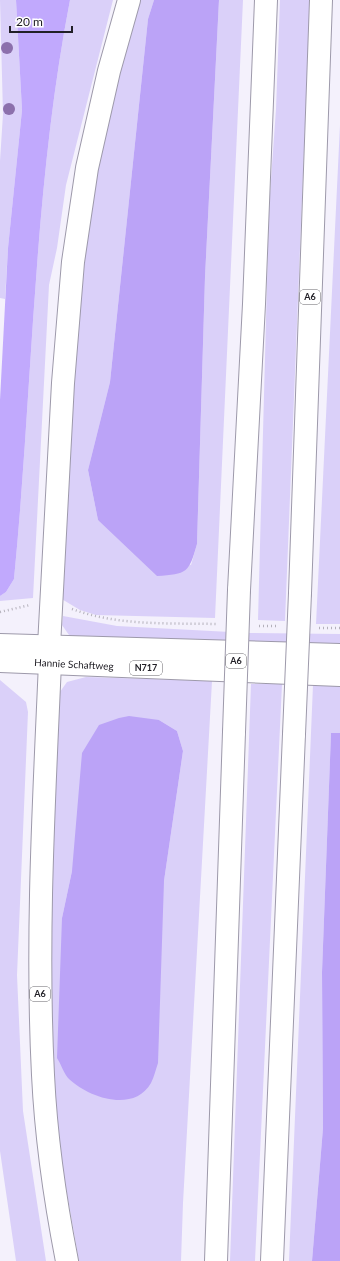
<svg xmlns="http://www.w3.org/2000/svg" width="340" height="1261" font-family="Lato,sans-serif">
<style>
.green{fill:#dad0f9;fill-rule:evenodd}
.forest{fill:#bba3f7}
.water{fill:#c1a9fd}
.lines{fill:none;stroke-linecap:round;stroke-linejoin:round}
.primary-casing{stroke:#9d99aa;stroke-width:24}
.highway-casing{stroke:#9d99aa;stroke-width:24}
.path{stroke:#b4b1bb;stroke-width:2.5;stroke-dasharray:1 3;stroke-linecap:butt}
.primary{stroke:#fff;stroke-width:22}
.highway{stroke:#fff;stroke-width:22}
.highway-bridge-casing{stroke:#9d99aa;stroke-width:24;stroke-linecap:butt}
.highway-bridge{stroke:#fff;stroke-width:22}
.tree{fill:#8c70ac}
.labels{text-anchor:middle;stroke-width:3;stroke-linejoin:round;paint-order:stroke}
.shield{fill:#fff;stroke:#646368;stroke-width:1}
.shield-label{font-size:9px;font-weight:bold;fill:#222027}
.street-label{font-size:10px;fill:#222027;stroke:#fff}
</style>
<rect width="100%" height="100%" fill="#f4f1fc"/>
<path class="green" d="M0,0H16L22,110L8,248L5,299L0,298V161L3,114Z
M70,0H113L66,185L57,248L49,285L33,598L0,601V596L6,592L14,579C33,386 33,191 70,0Z
M138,0H154L148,19L110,382L88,470L98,520L191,565L197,544L205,277L219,0H243L215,618L96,615L80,610L60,598L68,348L102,125Z
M280,0H310L285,621L258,620L269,208L276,109Z
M340,125V624H316Z
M63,616L117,626L249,633L340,634V651L91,640L69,635L62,625Z
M86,677L212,681L183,1203L181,1261H79L63,1171L52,1090L49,993L57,696L67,682ZM159,720L177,731L183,751L164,881L62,918L72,871Z
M0,680L26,702L28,712L17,975L23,1111L46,1261H16L0,1151Z
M251,684H282L255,1261H230Z
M313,685L340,686V733H331L322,972L323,1128L312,1261H289Z"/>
<path class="forest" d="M154,0H219L205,277L197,544C189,573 187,574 157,576L98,520L88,470L110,382L148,19Z
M129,716L159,720L177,731L183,751L164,881L158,1063C156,1069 154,1077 151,1083C134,1113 89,1098 69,1079C64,1074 61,1064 57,1058L62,918L72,871L82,753L99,725L119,718Z
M331,733H340V1261H312L323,1128L322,972Z"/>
<path class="water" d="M16,0H70C33,191 33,386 14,579L6,592L0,596V400L8,248L22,110Z"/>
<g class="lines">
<g class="primary-casing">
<path id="primary" d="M0,645L340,655
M0,661L340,675"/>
</g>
<g class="highway-casing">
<path id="highway" d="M239,590L254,304L266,0
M300,593L321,0
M49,646L63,383L73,262L87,168L109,71L129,0
M50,663C44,800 36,938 43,1075C46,1137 55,1200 67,1261
M216,1261L234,732
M272,1261L294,734"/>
</g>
<path class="path" d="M72,609C118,626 169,623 218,624
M0,612L30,605
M259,626H278
M319,628H340"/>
<use href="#primary" class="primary"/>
<use href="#highway" class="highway"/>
<g class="highway-bridge-casing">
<path id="highway-bridge" d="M234,732L239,590
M294,734L300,593"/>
</g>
<use href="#highway-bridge" class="highway-bridge"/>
</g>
<g class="tree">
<circle cx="7" cy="48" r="6"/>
<circle cx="9" cy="109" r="6"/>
</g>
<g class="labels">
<g class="shield">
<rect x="300" y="290" width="20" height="14" rx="3"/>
<rect x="226" y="654" width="20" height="14" rx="3"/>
<rect x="130" y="661" width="32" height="14" rx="3"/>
<rect x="30" y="987" width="20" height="14" rx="3"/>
</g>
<g class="shield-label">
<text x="310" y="300">A6</text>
<text x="236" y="664">A6</text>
<text x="146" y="671">N717</text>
<text x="40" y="997">A6</text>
</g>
<g class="street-label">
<text transform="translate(74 664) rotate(3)" y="4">Hannie Schaftweg</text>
</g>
</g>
<path d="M10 26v6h62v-6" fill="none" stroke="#222027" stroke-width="2"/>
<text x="16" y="26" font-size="12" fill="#222027" stroke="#ffffff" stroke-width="3" paint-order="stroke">20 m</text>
</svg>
